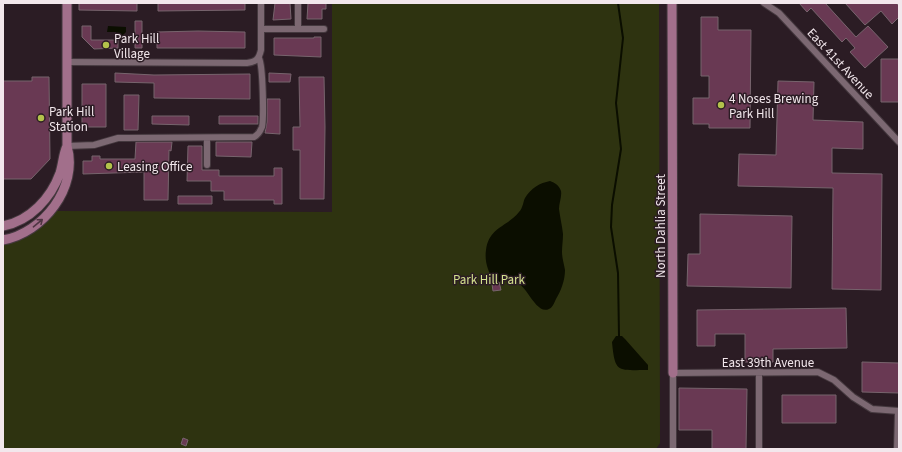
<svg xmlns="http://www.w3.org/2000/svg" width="902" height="452" font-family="'Source Sans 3',sans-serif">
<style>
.green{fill:#2e3310}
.water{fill:#0b0e00}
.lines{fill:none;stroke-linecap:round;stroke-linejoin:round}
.stream{stroke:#0b0e00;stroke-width:2}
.building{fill:#693953;stroke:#77646d}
.street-casing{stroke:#44383e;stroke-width:8}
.secondary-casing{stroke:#44383e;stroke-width:11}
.street{stroke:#7c6872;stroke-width:6}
.secondary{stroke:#a26f8b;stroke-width:9}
.oneway{stroke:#4f3543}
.poi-dot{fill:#b3c24b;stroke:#2b1c24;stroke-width:1.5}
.labels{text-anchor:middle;stroke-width:3;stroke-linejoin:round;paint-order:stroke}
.poi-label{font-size:13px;fill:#f2e7ec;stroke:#2b1c24;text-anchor:start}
.street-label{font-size:13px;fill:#f2e7ec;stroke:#2b1c24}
.park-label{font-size:13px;fill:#d3e08d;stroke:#2b1c24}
</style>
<rect width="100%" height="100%" fill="#2b1c24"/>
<path class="green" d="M332,3H659L660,443L656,449H3V245L14,241L56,211L332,212Z"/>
<path class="water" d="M108,26L126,27V32L123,35H116V32H107Z
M550,181C555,183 559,185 561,191C562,197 559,203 559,209C560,217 562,225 563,234C563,240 562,246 562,252C562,258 564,264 565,270C565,280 561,291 556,299C554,303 553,307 549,309C532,317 524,266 499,282C493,281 490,275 488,269C486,263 485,257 486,250C489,227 507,227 519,212C523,208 523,202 525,198C531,188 540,183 550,181Z
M616,336H622L625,339L648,365V370C618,370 615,374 612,342Z"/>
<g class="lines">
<path class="stream" d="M618,3L623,38L616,103L621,149L612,205L611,227L618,273L619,336"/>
</g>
<path class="building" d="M79,3H137V11L79,10Z
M158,3H245V10L158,11Z
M275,3H290L291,19L273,20Z
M308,3H326V9H322V19H307Z
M799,3H825L856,37L868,26L888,47L865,68L850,52L855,48L846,38L842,42L811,8L807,12Z
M845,3H896L899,6V17L892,24L881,11L865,25Z
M701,17H718V30H751L750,128H709V124H693V98H709V76H701Z
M135,21H142V48H135Z
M82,26H91V40H118V48L94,49L82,37Z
M198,31L245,32V48H157V32Z
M314,37H321V57L274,55V38H314Z
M881,59H899V102H881Z
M115,73L154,75L250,74V99L154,98V83L115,82Z
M269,73L291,74L290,82H269Z
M32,77H49L50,159L31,179H3V81H32Z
M299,77H324L325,127L324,199H300V150H293V127H300Z
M778,81L814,82L813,120L863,122V149L832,148V173L882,174L881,290L832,289L833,188L738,186L739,154L776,155Z
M82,84H106V127H82Z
M124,95H139L138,130H124Z
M267,99H280V134L265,133L267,122Z
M152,116H189V125L152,124Z
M219,116H258V124H219Z
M136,142H172L171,151L169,150L168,200H144V172L83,174V161H92V156H100V159H135Z
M216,142H252L251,157L216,156Z
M188,146H202V170H219V176H274V168H282V204H274V200H224V191H211V181H187Z
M178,196H212V204H178Z
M700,214L792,216L791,288L687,286L688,254H700Z
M499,282L501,290L493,291L492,284Z
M846,308L847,348L773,349V362H745V334H715V346H697V310Z
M862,362L899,363V393L862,392Z
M679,388L747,389L746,449H712V430H679Z
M782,395H836V423H782Z
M183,438L188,440L186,446L181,444Z"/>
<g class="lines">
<g class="street-casing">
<path id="street" d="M298,3V29
M764,3L779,13L899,142
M261,29H324
M66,62L247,63C256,62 259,59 261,50V3
M207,138V165
M67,146L94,145L118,138H127L254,137C258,135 260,132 262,127C264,118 263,66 259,58
M759,372V449
M673,449V373L818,372L834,380L853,397L872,409L899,411
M897,449L898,411"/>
</g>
<g class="secondary-casing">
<path id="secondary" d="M672,3L673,373
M3,226C30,221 51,198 60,173C63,164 63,154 67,146
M3,240C43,233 79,187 67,146V3"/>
</g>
<use href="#street" class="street"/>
<use href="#secondary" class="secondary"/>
</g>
<defs><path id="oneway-shaft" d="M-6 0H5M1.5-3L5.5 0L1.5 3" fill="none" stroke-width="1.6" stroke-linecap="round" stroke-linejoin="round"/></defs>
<use class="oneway" href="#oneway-shaft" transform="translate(38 223) rotate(-40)"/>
<g class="poi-dot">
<circle cx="106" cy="45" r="4"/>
<circle cx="721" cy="105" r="4"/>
<circle cx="41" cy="118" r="4"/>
<circle cx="109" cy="166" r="4"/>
</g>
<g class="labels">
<g class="poi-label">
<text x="114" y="43">Park Hill<tspan x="114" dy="15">Village</tspan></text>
<text x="729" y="103">4 Noses Brewing<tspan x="729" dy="15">Park Hill</tspan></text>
<text x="49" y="116">Park Hill<tspan x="49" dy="15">Station</tspan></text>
<text x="117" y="171">Leasing Office</text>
</g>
<g class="street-label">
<text transform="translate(841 63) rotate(47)" y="5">East 41st Avenue</text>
<text transform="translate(660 226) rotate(-90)" y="5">North Dahlia Street</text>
<text x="768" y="367">East 39th Avenue</text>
</g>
<g class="park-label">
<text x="489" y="284">Park Hill Park</text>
</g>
</g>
<rect width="902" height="452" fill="none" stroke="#f2e7ec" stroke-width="8"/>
</svg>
